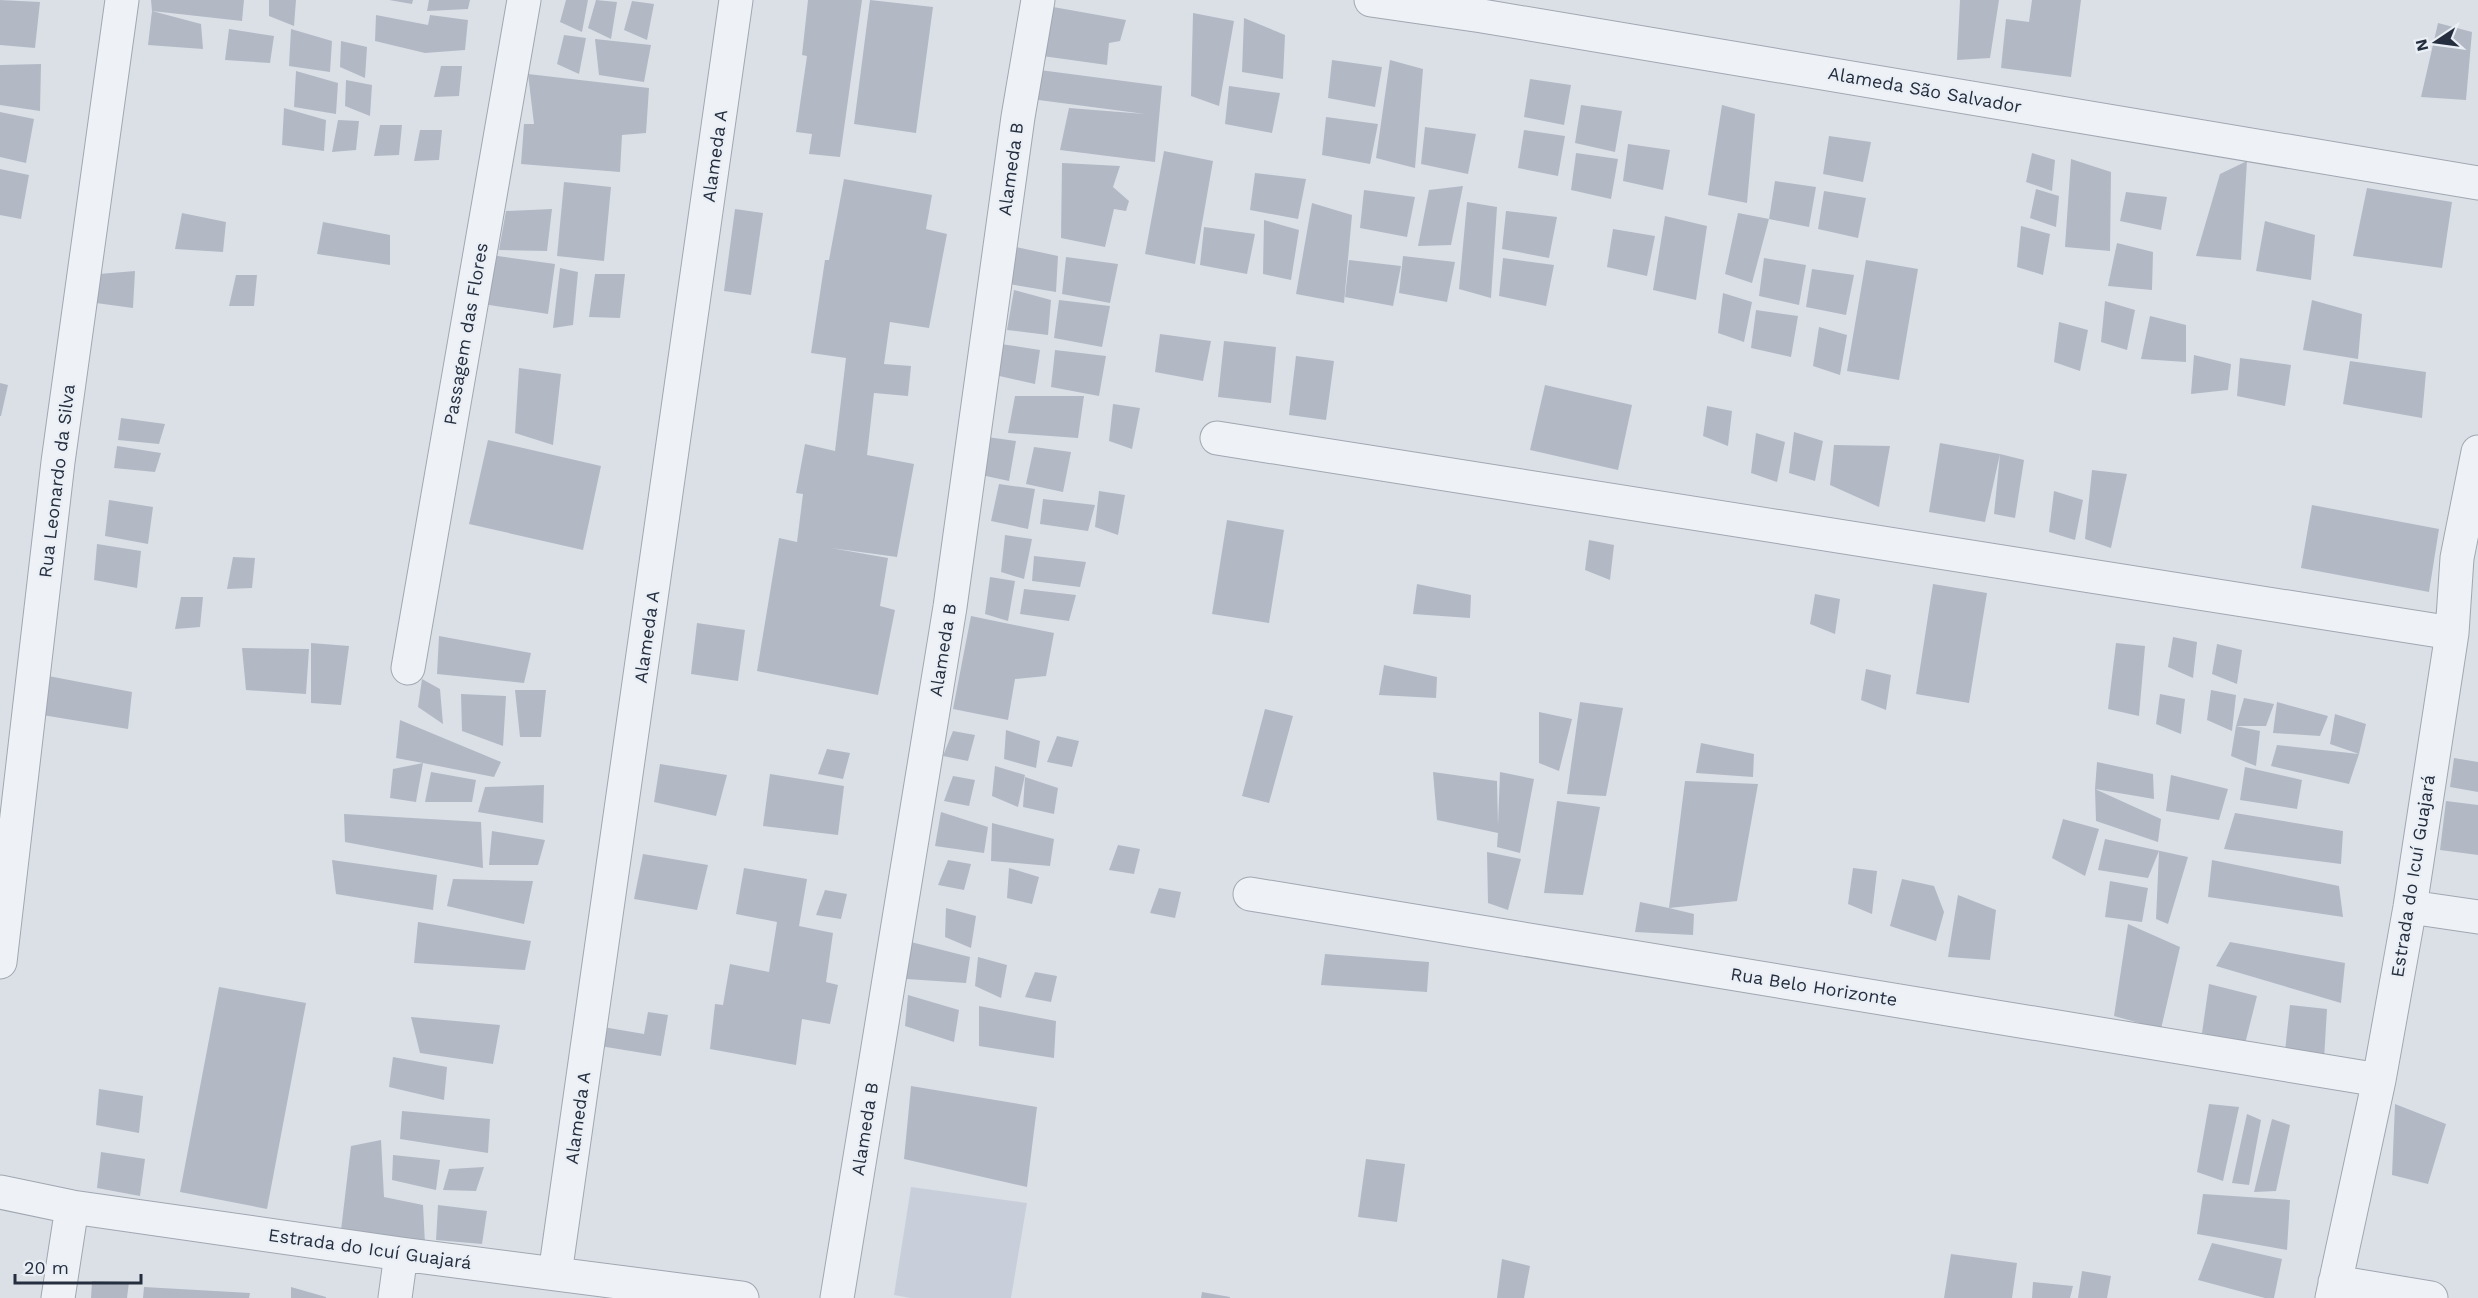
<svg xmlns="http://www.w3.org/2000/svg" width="2478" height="1298" font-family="'Work Sans',sans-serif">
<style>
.built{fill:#c9cfda}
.building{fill:#b2b9c5}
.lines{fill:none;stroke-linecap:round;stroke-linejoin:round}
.minor-casing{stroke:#a0a7b1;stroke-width:35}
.minor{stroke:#eef1f5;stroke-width:33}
.labels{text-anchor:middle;stroke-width:4.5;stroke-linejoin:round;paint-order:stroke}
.street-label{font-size:18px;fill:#242e3f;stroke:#eaeff5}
</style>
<rect width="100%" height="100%" fill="#dbe0e7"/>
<path class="built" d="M911,1187L1027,1203L1011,1298H910L894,1295Z"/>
<path class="building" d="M0,0L40,2L35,48L0,45Z
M151,0H244L242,21L152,11L201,24L203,49L148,45L152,11Z
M269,0H296L294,26L269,16Z
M389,0H413L412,4Z
M429,0H470L468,9L427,11Z
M566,0H588L582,32L560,22Z
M596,0L617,2L611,39L588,28Z
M808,0H862L840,157L809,154L812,134L796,132L807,56L802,55Z
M870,0L933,7L916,133L854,124Z
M1960,0H1999L1990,58L1957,60Z
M2032,0H2081L2071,77L2001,68L2006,19L2029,22Z
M632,1L654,4L647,40L624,30Z
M1042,5L1126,20L1120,41L1109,43L1107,65L1035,55Z
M1193,13L1234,21L1219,106L1191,96Z
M376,15L428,25L430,15L468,20L465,50L425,53L375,41Z
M1244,18L1285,35L1283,79L1242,72Z
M2438,23L2472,32L2466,100L2421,97Z
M229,29L274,36L270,63L225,60Z
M291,29L332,41L330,72L289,66Z
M564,35L586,38L579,74L557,64Z
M595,39L651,45L644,82L599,75Z
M341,41L367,47L365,78L340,67Z
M1332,60L1382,67L1375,107L1328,98Z
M1390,60L1423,69L1415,168L1376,158Z
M41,64L40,111L0,105V65Z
M441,66H462L459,96L434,97Z
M1032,69L1162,86L1155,162L1060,150L1069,108L1145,114L1031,99Z
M296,71L338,83L336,114L294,107Z
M528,74L649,88L646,133L622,135L620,172L521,164L524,124H534Z
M1530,79L1571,85L1564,125L1524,117Z
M346,80L372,85L370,116L345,106Z
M1229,86L1280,93L1272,133L1225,124Z
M1581,105L1622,111L1615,152L1575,143Z
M1722,105L1755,114L1747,203L1708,195Z
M284,108L326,120L324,151L282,145Z
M0,112L34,119L26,163L0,157Z
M1326,117L1378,124L1370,164L1322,155Z
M338,120L359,121L356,150L332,152Z
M380,125H402L399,155L374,156Z
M1425,127L1476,134L1468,174L1421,164Z
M420,130H442L439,160L414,161Z
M1524,130L1565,136L1558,176L1518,168Z
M1829,136L1871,142L1863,182L1823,174Z
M1628,144L1670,150L1663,190L1623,181Z
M1164,151L1213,161L1195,264L1145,254Z
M1576,153L1618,159L1611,199L1571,190Z
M2032,153L2055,160L2052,191L2026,182Z
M2071,159L2111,172L2110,251L2065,247Z
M2247,161L2241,260L2196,256L2220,174Z
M1062,163L1120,166L1113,187L1129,201L1126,211L1114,209L1105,247L1061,238Z
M0,169L29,175L21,219L0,215Z
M1255,173L1306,179L1298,219L1250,210Z
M844,179L932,195L926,229L947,234L929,328L890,322L884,364L911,366L908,396L874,393L867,455L914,464L897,557L831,548L888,558L880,606L895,610L878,695L757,671L779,538L797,542L803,494L796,493L805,444L835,451L846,358L811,353L825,260H829Z
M1775,181L1816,187L1809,227L1769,219Z
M564,182L611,187L604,261L557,256Z
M1463,186L1451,245L1418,246L1429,190Z
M2367,188L2452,202L2442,268L2353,256Z
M2036,189L2059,196L2056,227L2030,218Z
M1364,190L1415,197L1407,237L1360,228Z
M1824,191L1866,198L1858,238L1818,229Z
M2126,192L2167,197L2161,230L2120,221Z
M1467,202L1497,207L1491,298L1459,289Z
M1312,203L1352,215L1344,303L1296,294Z
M552,209L547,251L499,250L506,211Z
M735,209L763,213L751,295L724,291Z
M1506,211L1557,217L1549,258L1502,249Z
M182,213L226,222L223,252L175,249Z
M1738,213L1769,219L1752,283L1725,274Z
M1665,216L1707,226L1696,300L1653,290Z
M1264,220L1299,230L1291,280L1263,274Z
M2265,221L2315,235L2311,280L2256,271Z
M323,222L390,235V265L317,254Z
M2021,226L2050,234L2043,275L2017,267Z
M1204,227L1255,234L1247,274L1200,265Z
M1613,229L1655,236L1647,276L1607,267Z
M2117,243L2153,252L2152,290L2108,286Z
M1011,246L1058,256L1056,292L1009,284Z
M491,255L555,264L548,314L483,304Z
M1403,256L1455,262L1447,302L1399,293Z
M1066,257L1118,264L1110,303L1062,294Z
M1503,258L1554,265L1546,306L1499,296Z
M1764,258L1806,265L1799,305L1759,296Z
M1349,260L1401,266L1393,306L1345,297Z
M1866,260L1918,269L1899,380L1847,371Z
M560,268L578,272L573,325L553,328Z
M1812,269L1854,275L1846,315L1806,307Z
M135,271L133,308L96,303L99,274Z
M595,274H625L620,318L589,317Z
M236,275H257L254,306H229Z
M1014,290L1051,300L1048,335L1007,330Z
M1723,293L1752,302L1744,342L1718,333Z
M1059,300L1110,306L1102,347L1054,338Z
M2312,300L2362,314L2358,359L2303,350Z
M2105,301L2135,310L2127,350L2101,342Z
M1756,310L1798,316L1791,357L1751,348Z
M2150,316L2186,325V362L2141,359Z
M2059,322L2088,330L2080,371L2054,362Z
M1819,327L1847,335L1840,375L1813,366Z
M1160,334L1211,341L1203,381L1155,372Z
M1224,341L1276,347L1271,403L1218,397Z
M1001,344L1040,350L1035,384L995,375Z
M1055,350L1106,356L1099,396L1051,387Z
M2194,355L2231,364L2228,390L2191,394Z
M1296,356L1334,361L1326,420L1289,415Z
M2240,358L2291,365L2285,406L2237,396Z
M2350,361L2426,372L2422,418L2343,404Z
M519,368L561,374L553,445L515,433Z
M0,383L8,385L1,416H0Z
M1545,385L1632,405L1618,470L1530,450Z
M1015,396H1084L1078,438L1008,433Z
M1113,404L1140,408L1132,449L1109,441Z
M1707,406L1732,411L1728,446L1703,436Z
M121,418L165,424L159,444L118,440Z
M1794,432L1823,441L1815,481L1789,473Z
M1756,433L1785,442L1777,482L1751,473Z
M980,436L1016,441L1009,481L972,473Z
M488,440L601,466L583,550L469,524Z
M1940,443L2000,454L2024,460L2015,518L1994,514L2000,454L1985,522L1929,512Z
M1834,445L1890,446L1879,507L1830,485Z
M117,446L161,453L155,472L114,468Z
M1034,447L1071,452L1063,492L1026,484Z
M2092,470L2127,474L2111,548L2085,539Z
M999,484L1035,489L1028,529L991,521Z
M1099,491L1125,495L1118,535L1095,527Z
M2054,491L2083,500L2075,540L2049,532Z
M1043,499L1095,505L1088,531L1040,524Z
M109,500L153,507L148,544L105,536Z
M2312,505L2439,529L2429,592L2301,568Z
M1227,520L1284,530L1269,623L1212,614Z
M1005,535L1032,539L1024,579L1001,572Z
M1589,540L1614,545L1610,580L1585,570Z
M97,544L141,551L137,588L94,580Z
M1034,556L1086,562L1080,587L1032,581Z
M233,557L255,558L252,588L227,589Z
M990,577L1015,581L1008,621L985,614Z
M1417,584L1471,595L1470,618L1413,614Z
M1933,584L1987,593L1969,703L1916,694Z
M1024,589L1076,595L1069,621L1020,614Z
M1815,594L1840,599L1835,634L1810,624Z
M181,597H203L200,627L175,629Z
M971,616L1054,633L1046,676L1015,679L1008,720L953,709Z
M697,623L745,630L738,681L691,674Z
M439,636L531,653L524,683L437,674Z
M2173,637L2197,642L2193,678L2168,667Z
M311,643L349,646L341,705L311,703Z
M2116,643L2145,646L2139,716L2108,709Z
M2217,644L2242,650L2237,684L2212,674Z
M242,648L309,649L306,694L246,690Z
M1384,665L1437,677L1436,698L1379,695Z
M1866,669L1891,675L1886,710L1861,700Z
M43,675L132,692L128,729L36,714Z
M422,679L440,689L443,724L418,707Z
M515,690H546L541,737H520Z
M2211,690L2236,695L2232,731L2207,720Z
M461,694L506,696L503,746L462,731Z
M2160,694L2185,699L2181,734L2156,724Z
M2244,698L2274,704L2266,726H2236Z
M1580,702L1623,708L1606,796L1567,794Z
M2277,702L2328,716L2320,736L2273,733Z
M1265,709L1293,716L1269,803L1242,796Z
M1539,712L1572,719L1559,771L1539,763Z
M2335,714L2366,724L2359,754L2330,744Z
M400,720L501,762L494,777L423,763L416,802L390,798L393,769L423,763L396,758Z
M2236,726L2260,731L2256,766L2231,756Z
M1006,730L1040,741L1036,768L1004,759Z
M953,731L975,735L968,761L943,756Z
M1057,736L1079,741L1072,767L1047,762Z
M1701,743L1754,754L1753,777L1696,773Z
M2277,745L2359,754L2349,784L2271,766Z
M827,749L850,753L843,779L818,774Z
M2454,758L2478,762V792L2450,787Z
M2097,762L2153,774L2154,799L2095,789Z
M660,764L727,775L716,816L654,802Z
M995,766L1025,775L1018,807L992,796Z
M2245,767L2302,780L2297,809L2240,800Z
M431,772L476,780L472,802H425Z
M1433,772L1497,781L1498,825L1500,772L1534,779L1520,853L1497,847L1498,833L1437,820Z
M770,774L844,786L838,835L763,826Z
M2171,775L2228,789L2219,820L2166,811Z
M953,776L975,780L969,806L944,801Z
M1025,777L1058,788L1054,814L1023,807Z
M1685,781L1758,784L1737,901L1669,908L1694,914L1693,935L1635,932L1640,902L1669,908Z
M544,785L543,823L478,812L485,787Z
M2095,789L2161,819L2158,842L2096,821Z
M1557,801L1600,807L1583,895L1544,893Z
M2446,801L2478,805V855L2440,850Z
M941,812L988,827L984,853L935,846Z
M2235,813L2343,831L2341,864L2224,849Z
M344,814L481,822L483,868L345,842Z
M2063,819L2099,829L2085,876L2052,858Z
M992,823L1054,839L1050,866L991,861Z
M492,831L545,840L538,865H489Z
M2105,839L2188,857L2168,924L2156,919L2159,851L2148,878L2098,870Z
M1118,845L1140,849L1134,874L1109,870Z
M1487,852L1521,859L1508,910L1488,903Z
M643,854L708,865L697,910L634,899Z
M332,860L437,875L433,910L336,894Z
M948,860L971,864L964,890L938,885Z
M2212,860L2339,886L2343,917L2208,897Z
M744,868L807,879L799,926L833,933L826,982L838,985L830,1024L802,1019L796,1065L710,1049L715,1004L723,1005L730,964L769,972L777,922L736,914Z
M1009,868L1039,877L1032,904L1007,898Z
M1853,868L1877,871L1872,914L1848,904Z
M453,879L533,881L524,924L447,906Z
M1902,879L1934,886L1944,912L1936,941L1890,926Z
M2110,881L2148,888L2142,922L2105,917Z
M1159,888L1181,892L1175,918L1150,913Z
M825,890L847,894L841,919L816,915Z
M1958,895L1996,910L1990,960L1948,957Z
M946,908L976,916L971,948L945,937Z
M418,922L531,941L525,970L414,963Z
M2128,924L2180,947L2161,1029L2114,1016Z
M907,941L970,957L966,983L907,979Z
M2230,942L2345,963L2341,1003L2216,966Z
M1325,954L1429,962L1427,992L1321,985Z
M978,957L1007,965L1001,998L975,986Z
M1035,972L1057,976L1051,1002L1025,997Z
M2209,984L2257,996L2245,1044L2202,1033Z
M219,987L306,1003L267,1209L180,1192Z
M908,995L959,1010L954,1042L905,1026Z
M2290,1005L2327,1009L2324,1060L2285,1051Z
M979,1006L1056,1021L1054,1058L979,1046Z
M648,1012L668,1015L661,1056L600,1046L603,1027L644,1034Z
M411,1017L500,1025L493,1064L420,1053Z
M393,1057L447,1067L444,1100L389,1087Z
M911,1086L1037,1107L1027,1187L904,1159Z
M99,1089L143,1096L139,1133L96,1125Z
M2209,1104L2239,1107L2223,1181L2197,1172Z
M2395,1104L2446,1124L2428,1184L2392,1175Z
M402,1111L490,1119L488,1153L400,1139Z
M2247,1114L2261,1120L2249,1185L2232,1183Z
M2272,1119L2290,1125L2276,1191L2254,1192Z
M381,1140L384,1197L423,1205L425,1244L341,1230L351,1146Z
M101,1152L145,1159L140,1196L97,1188Z
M393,1155L440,1160L436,1190L392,1180Z
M1366,1159L1405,1164L1397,1222L1358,1217Z
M484,1167L476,1191L443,1190L449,1169Z
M2203,1194L2290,1200L2287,1250L2197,1234Z
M438,1205L487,1211L482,1244L436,1240Z
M2212,1243L2282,1259L2274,1298H2265L2198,1280Z
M1951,1254L2017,1263L2012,1298H1944Z
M1502,1259L1530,1266L1524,1298H1497Z
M2082,1271L2111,1276L2107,1298H2078Z
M92,1281L129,1282L127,1298H91Z
M2033,1282L2073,1286L2070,1298H2032Z
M144,1287L250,1293L249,1298H143Z
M291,1287L326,1297V1298H291Z
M1202,1292L1230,1297V1298H1201Z"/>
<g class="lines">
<g class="minor-casing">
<path id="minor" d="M1371,0L1482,16L2478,183
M1217,438L2452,633
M408,668L524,0
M1250,894L2379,1080
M2410,907L2478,917
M0,962L58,462L122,0
M0,1192L72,1207L401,1254L742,1298
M555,1274L736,0
M2335,1282L2431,1298
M58,1298L72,1207
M395,1298L401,1254
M837,1298L950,607L1018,117L1038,0
M2332,1298L2379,1080L2410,907L2452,633L2457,558L2478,452"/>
</g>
<use href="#minor" class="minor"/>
</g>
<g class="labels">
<g class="street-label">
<text transform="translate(1925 90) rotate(10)" y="6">Alameda São Salvador</text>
<text transform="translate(715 156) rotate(-82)" y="6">Alameda A</text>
<text transform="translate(1011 169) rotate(-82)" y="6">Alameda B</text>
<text transform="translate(466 334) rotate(-80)" y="6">Passagem das Flores</text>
<text transform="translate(57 481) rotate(-83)" y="6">Rua Leonardo da Silva</text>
<text transform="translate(647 637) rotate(-82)" y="6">Alameda A</text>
<text transform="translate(943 650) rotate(-81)" y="6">Alameda B</text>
<text transform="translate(2413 876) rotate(-81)" y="6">Estrada do Icuí Guajará</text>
<text transform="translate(1814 987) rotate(9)" y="6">Rua Belo Horizonte</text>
<text transform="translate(578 1118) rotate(-82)" y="6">Alameda A</text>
<text transform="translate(865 1129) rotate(-81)" y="6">Alameda B</text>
<text transform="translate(370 1249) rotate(8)" y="6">Estrada do Icuí Guajará</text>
</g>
</g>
<g transform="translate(2436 42) rotate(257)" stroke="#eaeff5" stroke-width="4.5" paint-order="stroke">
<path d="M0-4.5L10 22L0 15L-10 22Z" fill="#242e3f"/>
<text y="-9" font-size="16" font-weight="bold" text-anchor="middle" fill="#242e3f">N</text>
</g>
<path d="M15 1274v9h126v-9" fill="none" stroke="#242e3f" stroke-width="3"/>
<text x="24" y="1274" font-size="18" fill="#242e3f" stroke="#eaeff5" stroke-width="4.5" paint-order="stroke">20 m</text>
</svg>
